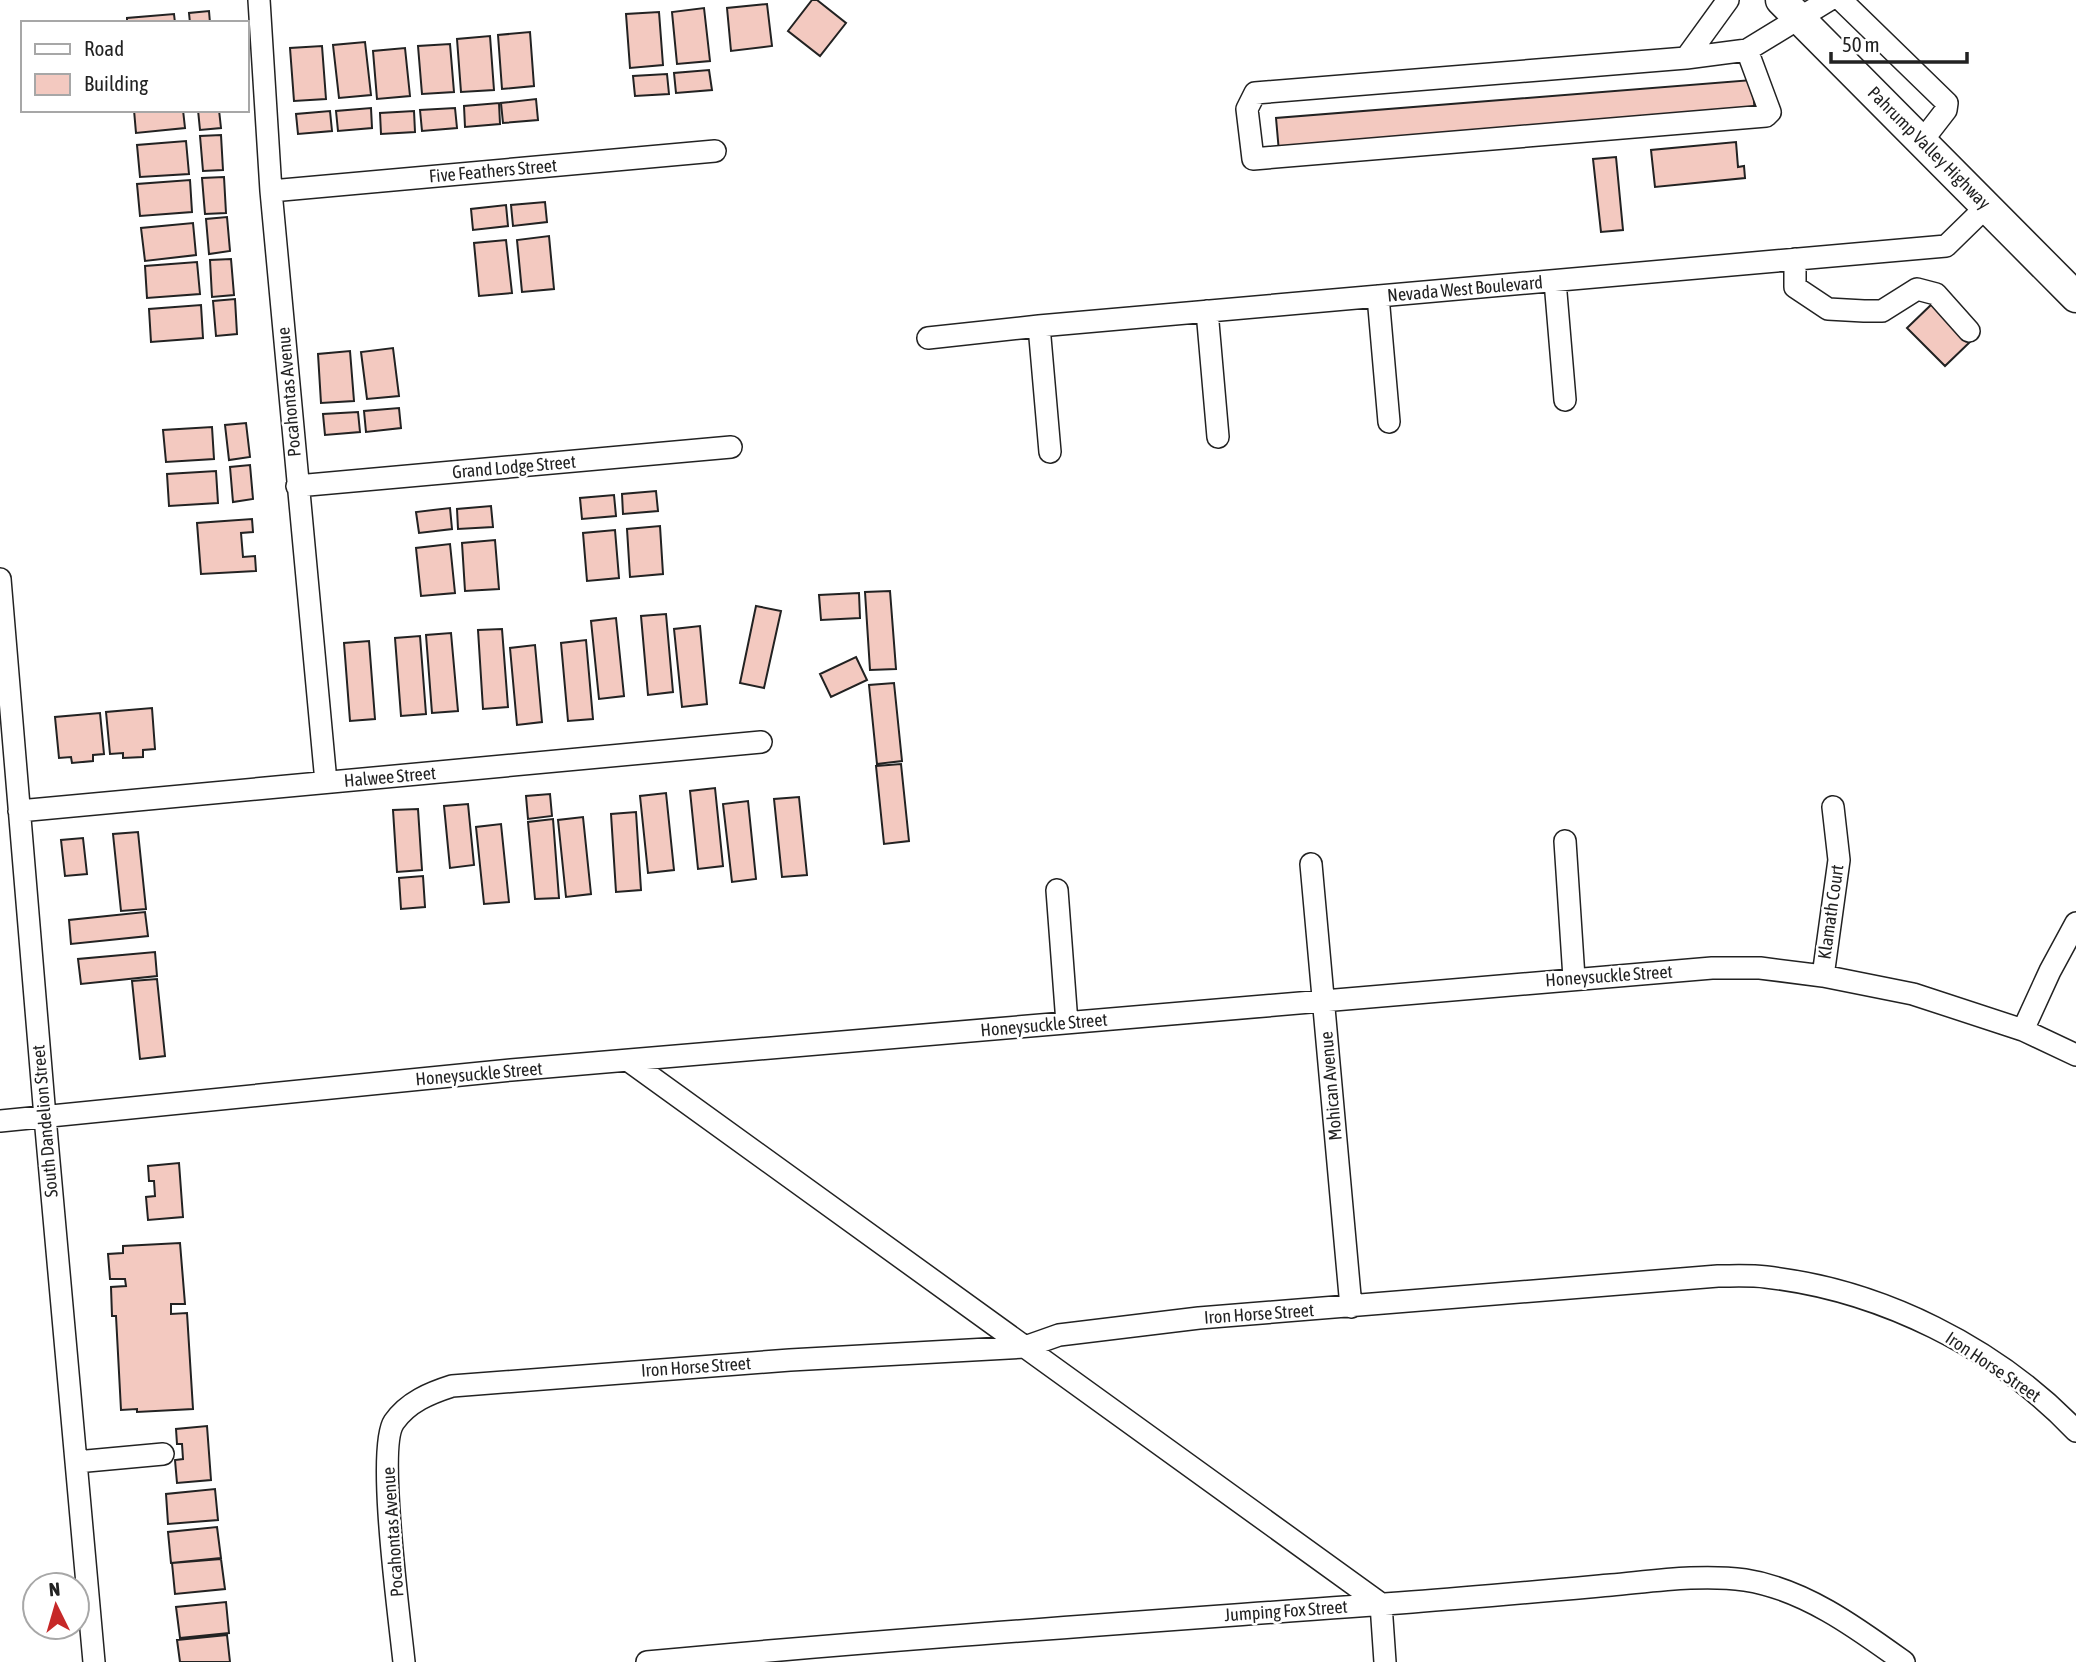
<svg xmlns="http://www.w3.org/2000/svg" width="2076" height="1662" font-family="'Asap Condensed',sans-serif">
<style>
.building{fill:#f3c9c0;stroke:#222;stroke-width:2}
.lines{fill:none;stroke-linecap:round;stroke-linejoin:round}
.minor-casing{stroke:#222;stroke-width:24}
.highway-casing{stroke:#222;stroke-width:33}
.minor{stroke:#fff;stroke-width:21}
.highway{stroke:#fff;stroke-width:30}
.labels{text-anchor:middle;stroke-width:5;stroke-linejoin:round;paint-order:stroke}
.street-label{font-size:18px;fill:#222;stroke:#fff}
</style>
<rect width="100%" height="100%" fill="#fff"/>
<path class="building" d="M812,0H817L846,23L820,56L788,31Z
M767,4L772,46L731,51L727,8Z
M704,8L710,61L677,64L672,12Z
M209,11L210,23H190L189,13Z
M659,12L663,65L630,68L626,14Z
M174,14L175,23H127V18Z
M530,32L534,86L502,89L498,35Z
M490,36L494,90L461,92L457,39Z
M365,42L371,95L339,98L333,45Z
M450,44L454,92L422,94L418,46Z
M322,46L326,99L294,101L290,48Z
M405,48L410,96L377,99L373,51Z
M709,70L712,90L676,93L674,73Z
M667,74L669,94L635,96L633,76Z
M1752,80L1755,113L1279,152L1276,118Z
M536,99L538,120L503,123L501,103Z
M499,103L500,124L465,127L464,106Z
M371,108L372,128L338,131L336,111Z
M455,108L457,128L422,131L420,110Z
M134,110H183L185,128L136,133Z
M198,110H219L221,128L200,130Z
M330,111L332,131L298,134L296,114Z
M414,111L415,132L381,134L380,113Z
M221,135L223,170L203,171L200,136Z
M186,141L189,174L140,177L137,145Z
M1736,142L1738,167L1744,166L1745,178L1655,187L1651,150Z
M1616,157L1623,230L1601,232L1593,159Z
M224,177L226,213L205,214L202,178Z
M190,180L192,212L140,216L137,184Z
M545,202L547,222L513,226L511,205Z
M506,205L508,226L473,230L471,209Z
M227,217L230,251L209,254L206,219Z
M193,223L196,255L145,261L141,228Z
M549,236L554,289L522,292L517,240Z
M506,240L512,293L479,296L474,243Z
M231,259L234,295L212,297L210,260Z
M197,262L200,294L147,298L145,266Z
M235,299L237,334L216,336L213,301Z
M1934,302L1972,340L1945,366L1907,328Z
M201,305L203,338L151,342L149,309Z
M393,348L399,396L367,399L361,352Z
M350,351L354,401L321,403L318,354Z
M399,408L401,428L366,432L364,411Z
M358,412L360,432L325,435L323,414Z
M246,423L250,457L229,460L225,425Z
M212,427L214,459L166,462L163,430Z
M250,465L253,499L233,502L230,467Z
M216,471L218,503L169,506L167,474Z
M656,491L658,511L623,514L622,494Z
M614,495L616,516L582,519L580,498Z
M491,506L493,527L458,529L457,509Z
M450,508L452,529L419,533L416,512Z
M252,519L253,532L241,533L243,557L255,556L256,571L201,574L197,523Z
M660,526L663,574L630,577L627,529Z
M615,530L619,578L587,581L583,533Z
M495,540L499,589L465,591L462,543Z
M450,544L455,593L421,596L416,548Z
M890,591L896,669L870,670L865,592Z
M859,593L860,618L821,620L819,595Z
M756,606L781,611L764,688L740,683Z
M666,614L673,692L648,695L641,616Z
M616,618L624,696L599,699L591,621Z
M700,626L707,704L682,707L674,629Z
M502,629L508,707L483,709L478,630Z
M451,633L458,711L432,713L426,635Z
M420,636L426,714L401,716L395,638Z
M586,640L593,719L568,721L561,643Z
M369,641L375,719L350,721L344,643Z
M535,645L542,722L517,725L510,648Z
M856,657L867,680L831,697L820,674Z
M894,683L902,761L877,764L869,685Z
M152,708L155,749L143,750V757L123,758V753L110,754L106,712Z
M100,713L104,754L93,755V761L72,763L71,757L59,758L55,717Z
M901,764L909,841L884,844L876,766Z
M715,788L723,866L698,869L690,791Z
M666,793L674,870L648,873L640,796Z
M550,794L552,816L528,819L526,796Z
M799,797L807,875L782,877L774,799Z
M748,801L756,879L732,882L723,804Z
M468,804L474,865L450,868L444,806Z
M418,809L422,870L397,872L393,810Z
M636,812L641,890L616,892L611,814Z
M583,817L591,894L566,897L558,820Z
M553,819L559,898L535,899L528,822Z
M501,824L509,902L484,904L476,827Z
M138,832L146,909L121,911L113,834Z
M83,838L87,874L65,876L61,840Z
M423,876L425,907L401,909L399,878Z
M145,912L148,936L71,944L69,920Z
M155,952L157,976L81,984L78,959Z
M157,979L165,1056L140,1059L132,981Z
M179,1163L183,1217L148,1220L146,1197L155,1196L154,1181H149L148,1166Z
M180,1243L185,1304H171V1314L187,1313L193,1409L137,1412V1409L121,1410L116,1316H112L111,1287L126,1286L125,1279H110L108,1254L123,1253V1246Z
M207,1426L211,1480L177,1483L175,1460L183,1459L182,1444H177L176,1429Z
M215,1489L218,1520L168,1524L166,1494Z
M217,1527L221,1558L171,1563L168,1532Z
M221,1559L225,1589L175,1594L172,1563Z
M226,1602L229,1633L180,1638L176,1607Z
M227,1635L230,1662H180L177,1640Z"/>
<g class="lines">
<g class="minor-casing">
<path id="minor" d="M259,0L271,191L326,782
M1728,0L1686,58L1255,93L1247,109L1253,159L1766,116L1770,112L1747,50
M1841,0L1947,103L1946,110L1922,141
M1686,58L1747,50L1829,0
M271,191L715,151
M1795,259V287L1828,309L1864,311H1882L1917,289L1936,294L1969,331
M1555,281L1565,400
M1378,296L1389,422
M1207,311L1218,437
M1039,326L1050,452
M928,338L1039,326L1946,246L1987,206
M297,486L731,447
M0,579L45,1117L94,1662
M19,811L761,742
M1565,841L1574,978
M1311,864L1351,1307
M1057,890L1067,1023
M1823,976L1839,860L1833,807
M2023,1030L2050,971L2076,923
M629,1061L1381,1604L1385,1662
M0,1121L511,1070L1712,968H1760L1823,976L1913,994L2023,1030L2076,1055
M76,1462L163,1454
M404,1662C400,1622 376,1448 394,1422C408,1402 430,1393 452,1386L790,1360L1025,1347L1059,1335L1199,1318L1718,1276C1733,1276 1750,1275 1766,1277C1881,1290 1996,1347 2076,1431
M647,1662C902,1638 1157,1621 1412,1602C1478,1597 1544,1591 1611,1585C1655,1581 1701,1574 1745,1580C1804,1589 1857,1628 1904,1662"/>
</g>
<g class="highway-casing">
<path id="highway" d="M1781,0L2076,297"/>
</g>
<use href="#minor" class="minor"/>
<use href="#highway" class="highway"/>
</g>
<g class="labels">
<g class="street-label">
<text transform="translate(1929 148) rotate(45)" y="6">Pahrump Valley Highway</text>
<text transform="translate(493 171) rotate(-5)" y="6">Five Feathers Street</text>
<text transform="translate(1465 289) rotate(-5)" y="6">Nevada West Boulevard</text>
<text transform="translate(289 392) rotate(-95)" y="6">Pocahontas Avenue</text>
<text transform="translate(514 467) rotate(-5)" y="6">Grand Lodge Street</text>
<text transform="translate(390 777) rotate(-5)" y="6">Halwee Street</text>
<text transform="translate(1831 912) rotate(-82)" y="6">Klamath Court</text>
<text transform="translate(1609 976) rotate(-4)" y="6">Honeysuckle Street</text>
<text transform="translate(1044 1025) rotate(-5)" y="6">Honeysuckle Street</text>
<text transform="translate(479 1074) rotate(-5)" y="6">Honeysuckle Street</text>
<text transform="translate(1331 1086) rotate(-95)" y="6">Mohican Avenue</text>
<text transform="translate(45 1121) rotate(-95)" y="6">South Dandelion Street</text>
<text transform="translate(1259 1314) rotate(-4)" y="6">Iron Horse Street</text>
<text transform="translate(696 1367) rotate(-4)" y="6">Iron Horse Street</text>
<text transform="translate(1993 1367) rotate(34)" y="6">Iron Horse Street</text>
<text transform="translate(393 1532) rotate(-94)" y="6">Pocahontas Avenue</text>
<text transform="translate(1286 1611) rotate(-4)" y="6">Jumping Fox Street</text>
</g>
</g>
<rect x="21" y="21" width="228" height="91" fill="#ffffff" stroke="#a7a7a7" stroke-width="2"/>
<rect x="35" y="44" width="35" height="10" fill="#ffffff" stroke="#a7a7a7" stroke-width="2"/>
<text x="84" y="56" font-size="21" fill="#222222">Road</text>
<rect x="35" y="74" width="35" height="21" fill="#f3c9c0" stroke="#a7a7a7" stroke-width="2"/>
<text x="84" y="91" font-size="21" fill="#222222">Building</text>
<g transform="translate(56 1606) rotate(355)"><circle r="33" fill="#ffffff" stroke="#a7a7a7" stroke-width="2"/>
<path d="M0-5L12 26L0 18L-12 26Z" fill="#c62828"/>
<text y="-10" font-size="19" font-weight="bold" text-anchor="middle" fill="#222222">N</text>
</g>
<path d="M1831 52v10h136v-10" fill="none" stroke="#222222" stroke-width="3.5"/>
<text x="1842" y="52" font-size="21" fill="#222222" stroke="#ffffff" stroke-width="5" paint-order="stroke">50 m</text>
</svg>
